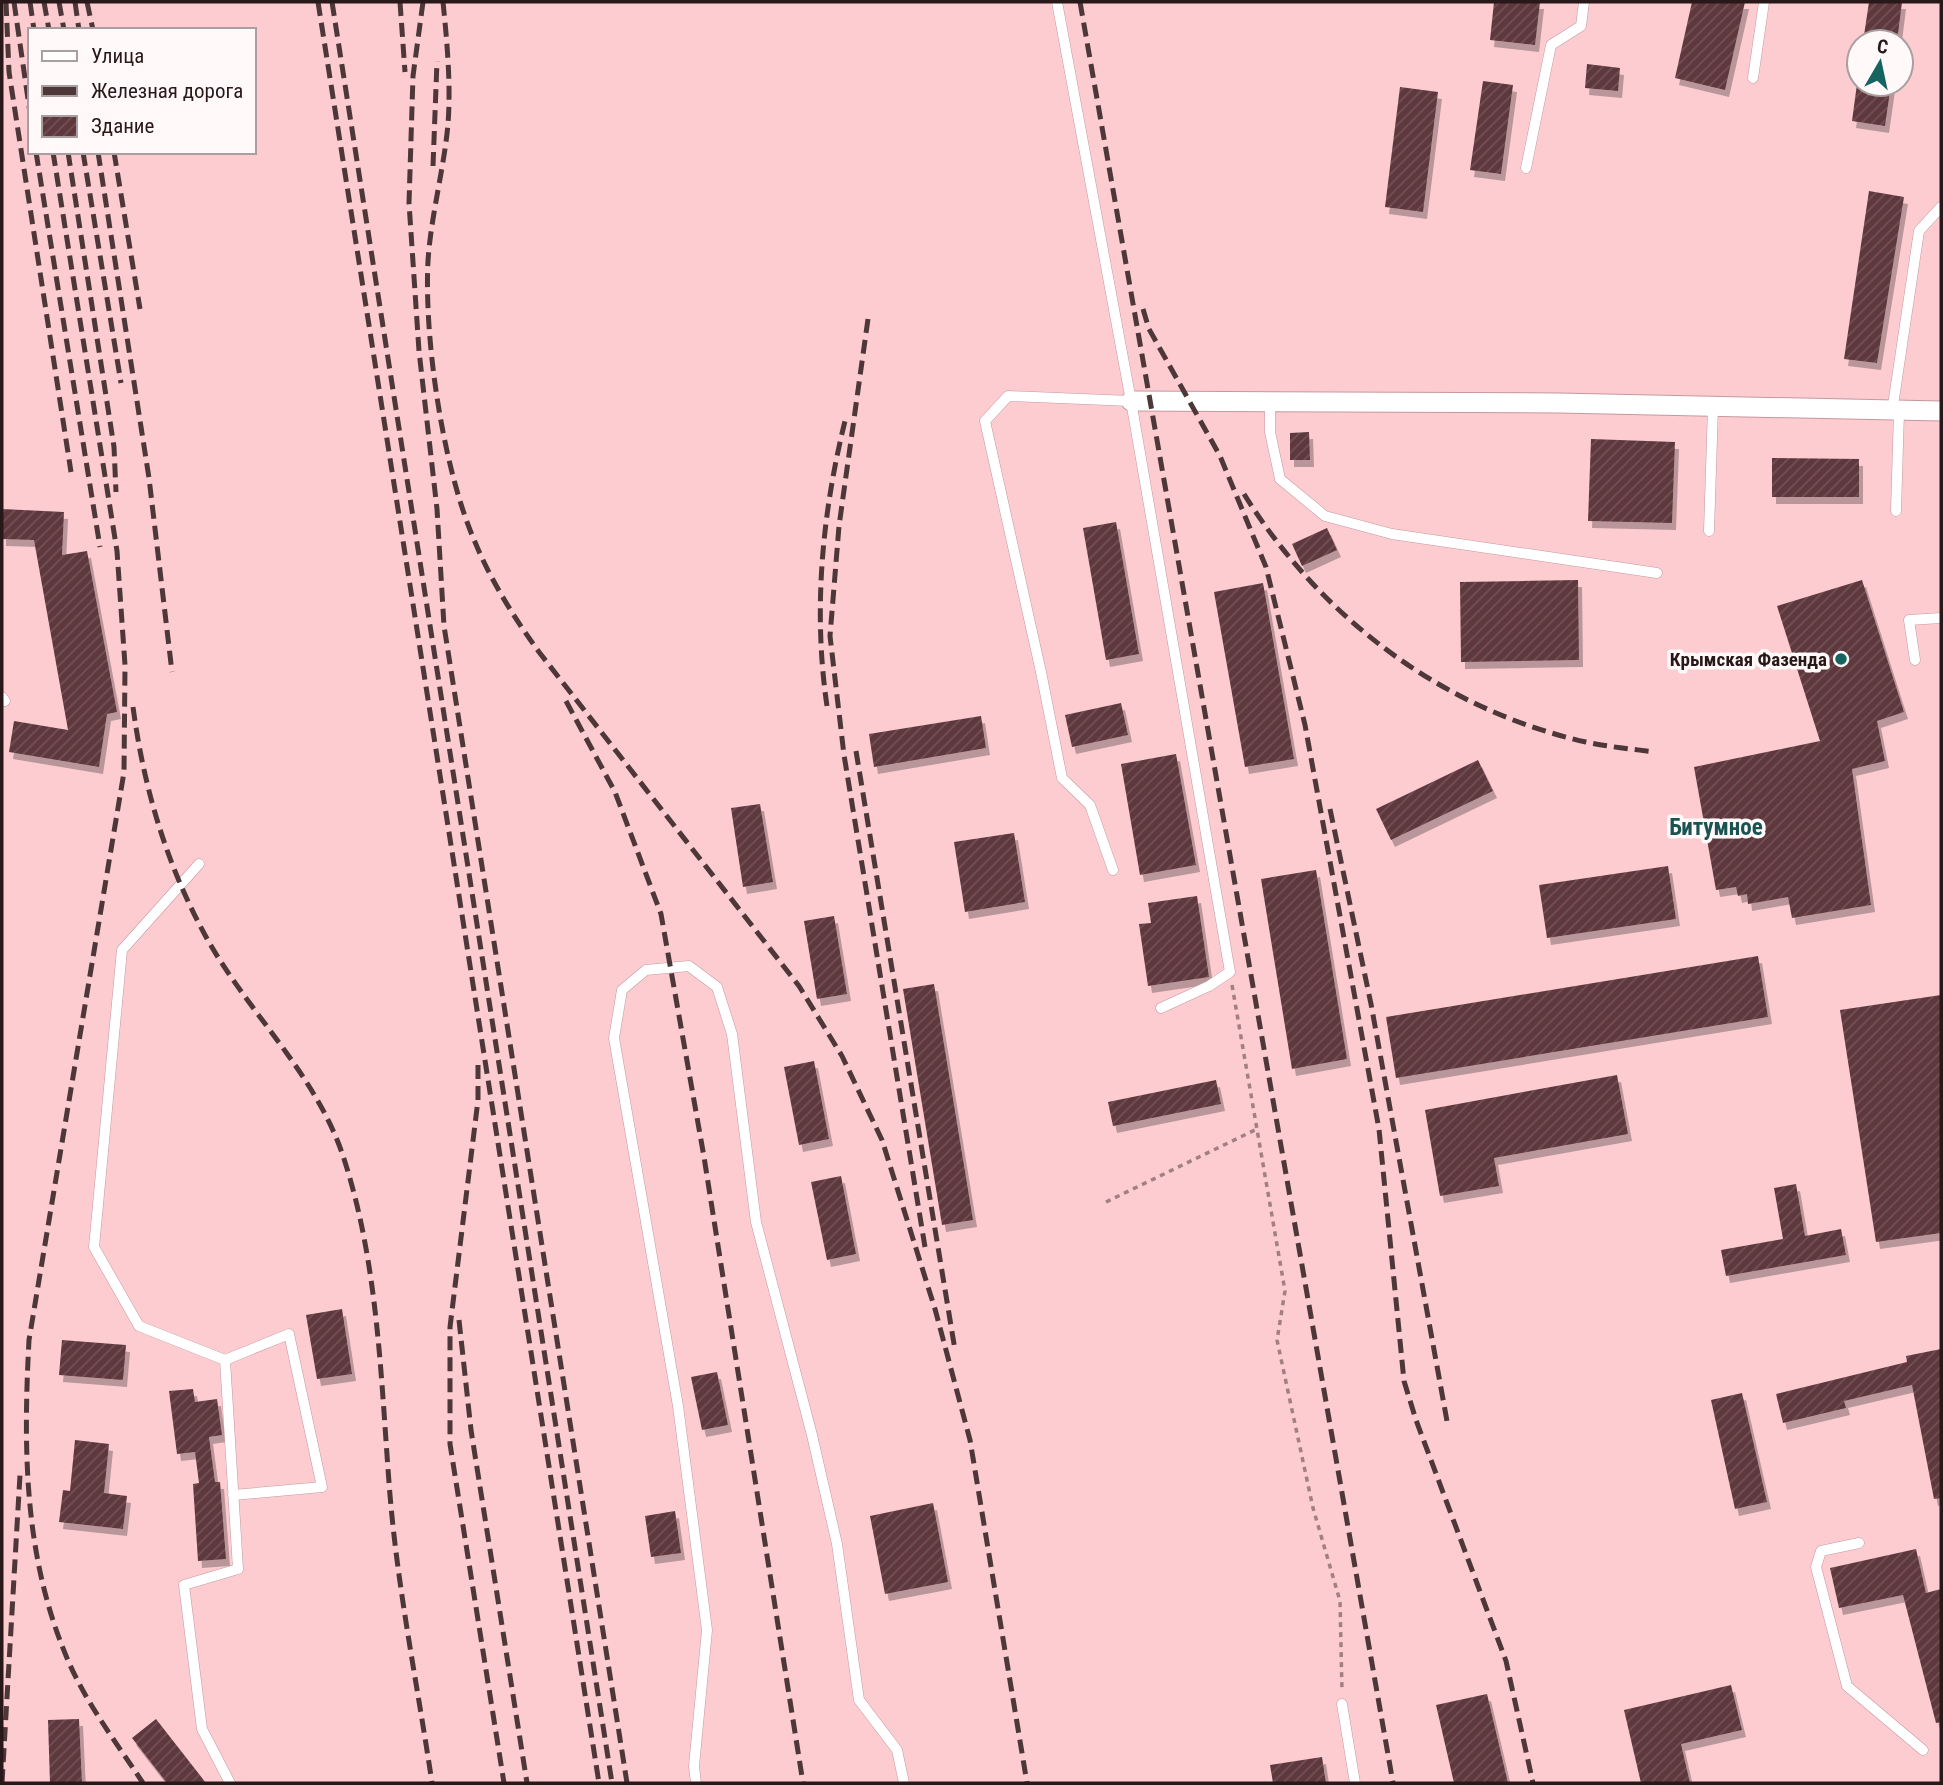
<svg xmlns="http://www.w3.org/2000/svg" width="1943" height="1785" font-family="'Roboto Condensed',sans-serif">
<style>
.building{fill:url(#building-hatch);filter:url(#shadow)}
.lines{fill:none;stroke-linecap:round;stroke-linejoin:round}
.service-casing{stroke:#c5989d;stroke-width:11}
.minor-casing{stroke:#c5989d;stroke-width:21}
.path{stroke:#a27f83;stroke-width:3.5;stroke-dasharray:5 5;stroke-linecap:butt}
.service{stroke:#fff;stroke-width:10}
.minor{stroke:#fff;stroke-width:19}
.rail{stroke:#4d3739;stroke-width:5;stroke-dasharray:14 7;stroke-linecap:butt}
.poi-dot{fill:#156460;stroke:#fff9fa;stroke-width:2.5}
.labels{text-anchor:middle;stroke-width:7;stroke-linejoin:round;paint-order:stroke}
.poi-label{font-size:19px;font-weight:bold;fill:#29181a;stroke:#fff9fa;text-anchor:end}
.quarter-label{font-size:23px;font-weight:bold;fill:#195452;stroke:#fff9fa}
</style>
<defs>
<pattern id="building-hatch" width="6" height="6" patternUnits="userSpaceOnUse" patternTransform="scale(1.75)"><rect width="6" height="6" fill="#5e383d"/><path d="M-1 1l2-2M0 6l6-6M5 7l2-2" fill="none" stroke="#715256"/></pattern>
<filter id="shadow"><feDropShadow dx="4" dy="7" stdDeviation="0" flood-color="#0004"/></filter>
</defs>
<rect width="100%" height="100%" fill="#fcccd1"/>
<path class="building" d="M1494,2H1540L1535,45L1490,40Z
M1692,2H1745L1725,90L1675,78Z
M1869,2H1902L1897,42H1863Z
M1587,64L1620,68L1618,91L1585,88Z
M1483,81L1513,85L1501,174L1470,170Z
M1857,84H1891L1885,126L1852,121Z
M1400,87L1438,92L1423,212L1385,207Z
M1869,191L1904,197L1877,363L1844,359Z
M1309,432L1310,460H1290V433Z
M1591,439L1675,442L1672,523L1588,521Z
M1772,458L1859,459V497H1772Z
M2,509L64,512L62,555L87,551L117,712L107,714L99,767L9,752L14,721L68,730L34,540L2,539Z
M1116,522L1139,654L1106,660L1083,528Z
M1327,528L1337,550L1302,566L1292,544Z
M1578,580L1579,660L1461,662L1460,582Z
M1862,580L1904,712L1877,721L1885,761L1852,769L1871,905L1792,918L1788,897L1748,904L1747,894L1738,896L1736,887L1716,890L1694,767L1820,741L1777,606Z
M1263,583L1294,759L1245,767L1214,592Z
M1121,703L1128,735L1072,747L1065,715Z
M981,716L986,748L874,767L869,734Z
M1176,754L1196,865L1140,875L1121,764Z
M1478,760L1493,791L1391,840L1376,809Z
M760,804L773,882L743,887L731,808Z
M1014,833L1025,902L965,912L954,842Z
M1668,866L1676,919L1547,938L1539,885Z
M1316,870L1347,1059L1292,1069L1261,879Z
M1197,896L1209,977L1148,986L1139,924L1151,923L1148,903Z
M834,916L847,994L817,999L804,921Z
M1758,956L1768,1017L1396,1078L1386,1017Z
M934,984L973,1220L942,1225L903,989Z
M1941,995V1233L1876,1242L1840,1010Z
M814,1061L829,1139L799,1145L784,1067Z
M1617,1075L1628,1134L1494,1158L1499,1186L1440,1196L1425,1110Z
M1216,1080L1221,1104L1113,1126L1108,1102Z
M841,1176L856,1254L827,1260L811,1182Z
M1796,1184L1805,1236L1841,1229L1846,1255L1726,1276L1721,1250L1783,1239L1774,1188Z
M342,1309L352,1374L317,1379L306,1315Z
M62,1340L126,1345L123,1380L59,1375Z
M1941,1349V1498L1934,1499L1912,1385L1844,1401L1846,1408L1783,1423L1776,1394L1907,1362L1906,1356Z
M717,1372L728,1425L702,1430L691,1377Z
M193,1389L195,1402L217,1399L222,1435L209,1437L215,1482H220L226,1559L198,1561L193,1484L199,1483L195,1452L177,1454L169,1391Z
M1742,1393L1767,1502L1735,1509L1711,1400Z
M75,1440L109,1444L104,1493L127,1496L123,1529L59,1522L63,1490L70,1491Z
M933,1503L948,1582L885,1594L870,1516Z
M675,1511L681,1553L651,1557L645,1516Z
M1916,1549L1926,1593L1941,1589V1722L1936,1723L1903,1595L1839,1608L1830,1568Z
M1731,1685L1742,1730L1681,1744L1690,1783H1641L1624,1710Z
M1487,1694L1508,1783H1454L1436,1705Z
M79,1719L82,1783H50L48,1720Z
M156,1719L206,1783H167L132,1738Z
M1322,1757L1326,1783H1273L1270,1765Z"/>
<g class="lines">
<g class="service-casing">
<path id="service" d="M1057,2L1131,401L1230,972L1209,986L1161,1008
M1753,78L1764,2
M1526,168L1551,45L1581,26L1584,2
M1270,402V432L1280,479L1325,516L1392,534L1657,573
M1892,412L1919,231L1941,207
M1896,511L1899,412
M1709,531L1713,407
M1915,660L1909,620L1941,618
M2,697L5,701
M199,864L122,950L94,1247L139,1326L225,1360L238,1569L184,1585L202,1729L230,1783
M1113,870L1090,805L1062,778L1041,672L985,421L1008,396L1131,401
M225,1360L289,1334L322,1487L233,1495
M1859,1543L1821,1551L1816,1567L1847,1686L1923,1750
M1342,1704L1355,1783
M696,1783L694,1766L707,1630L678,1406L614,1038L622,990L646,970L689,966L717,987L732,1034L756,1222L812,1435L837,1544L859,1700L897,1750L904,1783"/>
</g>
<g class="minor-casing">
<path id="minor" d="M1131,401L1559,403L1941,411"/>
</g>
<path class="path" d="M1232,985L1285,1291L1277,1340L1313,1508L1340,1601L1342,1692
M1106,1202L1257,1129"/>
<use href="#service" class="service"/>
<use href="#minor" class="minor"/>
<path class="rail" d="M6,2L9,72L71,472
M14,2L30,113
M30,2L34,30
M44,2L49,30
M59,2L64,30
M75,2L79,30
M87,2L93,30
M318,2L599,1783
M332,2L612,1783
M400,2L405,72
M423,2L413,76L409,203L419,351L437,509L444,626L627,1783
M443,2C447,41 451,84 448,124C444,169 431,215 428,261C424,340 443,469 475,542C491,581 515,619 539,652L799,986L842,1056L882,1140L935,1309L970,1440L1027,1783
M1080,2L1393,1783
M36,152L100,547
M53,152L117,551L125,665L124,772L29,1340C23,1452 24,1561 70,1665C89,1707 118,1745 143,1783
M68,152L114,447L116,492
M83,152L121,383
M98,152L149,478L172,672
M114,152L140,309
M433,166L437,61
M1143,309L1149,329L1220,456L1266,567L1305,725L1379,1129L1404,1381L1416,1420L1506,1661L1533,1783
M868,319L839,526L830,636L844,755L925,1247
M1244,494C1321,618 1443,710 1586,742C1609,747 1632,749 1655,752
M566,701L615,792L661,914L704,1157L803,1783
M827,706C813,611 822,514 845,421
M133,707C144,790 168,870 210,944C253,1018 319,1078 345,1162C379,1269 381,1384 390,1495C398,1591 418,1688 432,1783
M856,751L955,1350
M1330,809L1371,1004L1447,1421
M478,1065V1100L450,1327V1444L504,1783
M459,1320L471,1430L527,1783
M2,1783L20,1475"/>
</g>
<circle class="poi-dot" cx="1841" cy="659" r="7"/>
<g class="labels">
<g class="poi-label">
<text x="1827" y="666">Крымская Фазенда</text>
</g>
<g class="quarter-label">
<text x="1716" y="835">Битумное</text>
</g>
</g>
<rect width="1943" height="1785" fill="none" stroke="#29181a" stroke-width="7"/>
<rect x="28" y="28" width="228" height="126" fill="#fff9fa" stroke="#a99fa0" stroke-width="2"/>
<rect x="42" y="51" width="35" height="10" fill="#ffffff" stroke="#a99fa0" stroke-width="2"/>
<text x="91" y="63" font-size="21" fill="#29181a">Улица</text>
<rect x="42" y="86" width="35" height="10" fill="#4d3739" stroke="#a99fa0" stroke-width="2"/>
<text x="91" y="98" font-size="21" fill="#29181a">Железная дорога</text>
<rect x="42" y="116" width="35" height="21" fill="url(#building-hatch)" stroke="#a99fa0" stroke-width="2"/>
<text x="91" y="133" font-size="21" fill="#29181a">Здание</text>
<g transform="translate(1880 63) rotate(9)"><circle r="33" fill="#fff9fa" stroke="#a99fa0" stroke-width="2"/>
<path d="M0-5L12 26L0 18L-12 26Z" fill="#156460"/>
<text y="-10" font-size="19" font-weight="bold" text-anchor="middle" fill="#29181a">С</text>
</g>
</svg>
